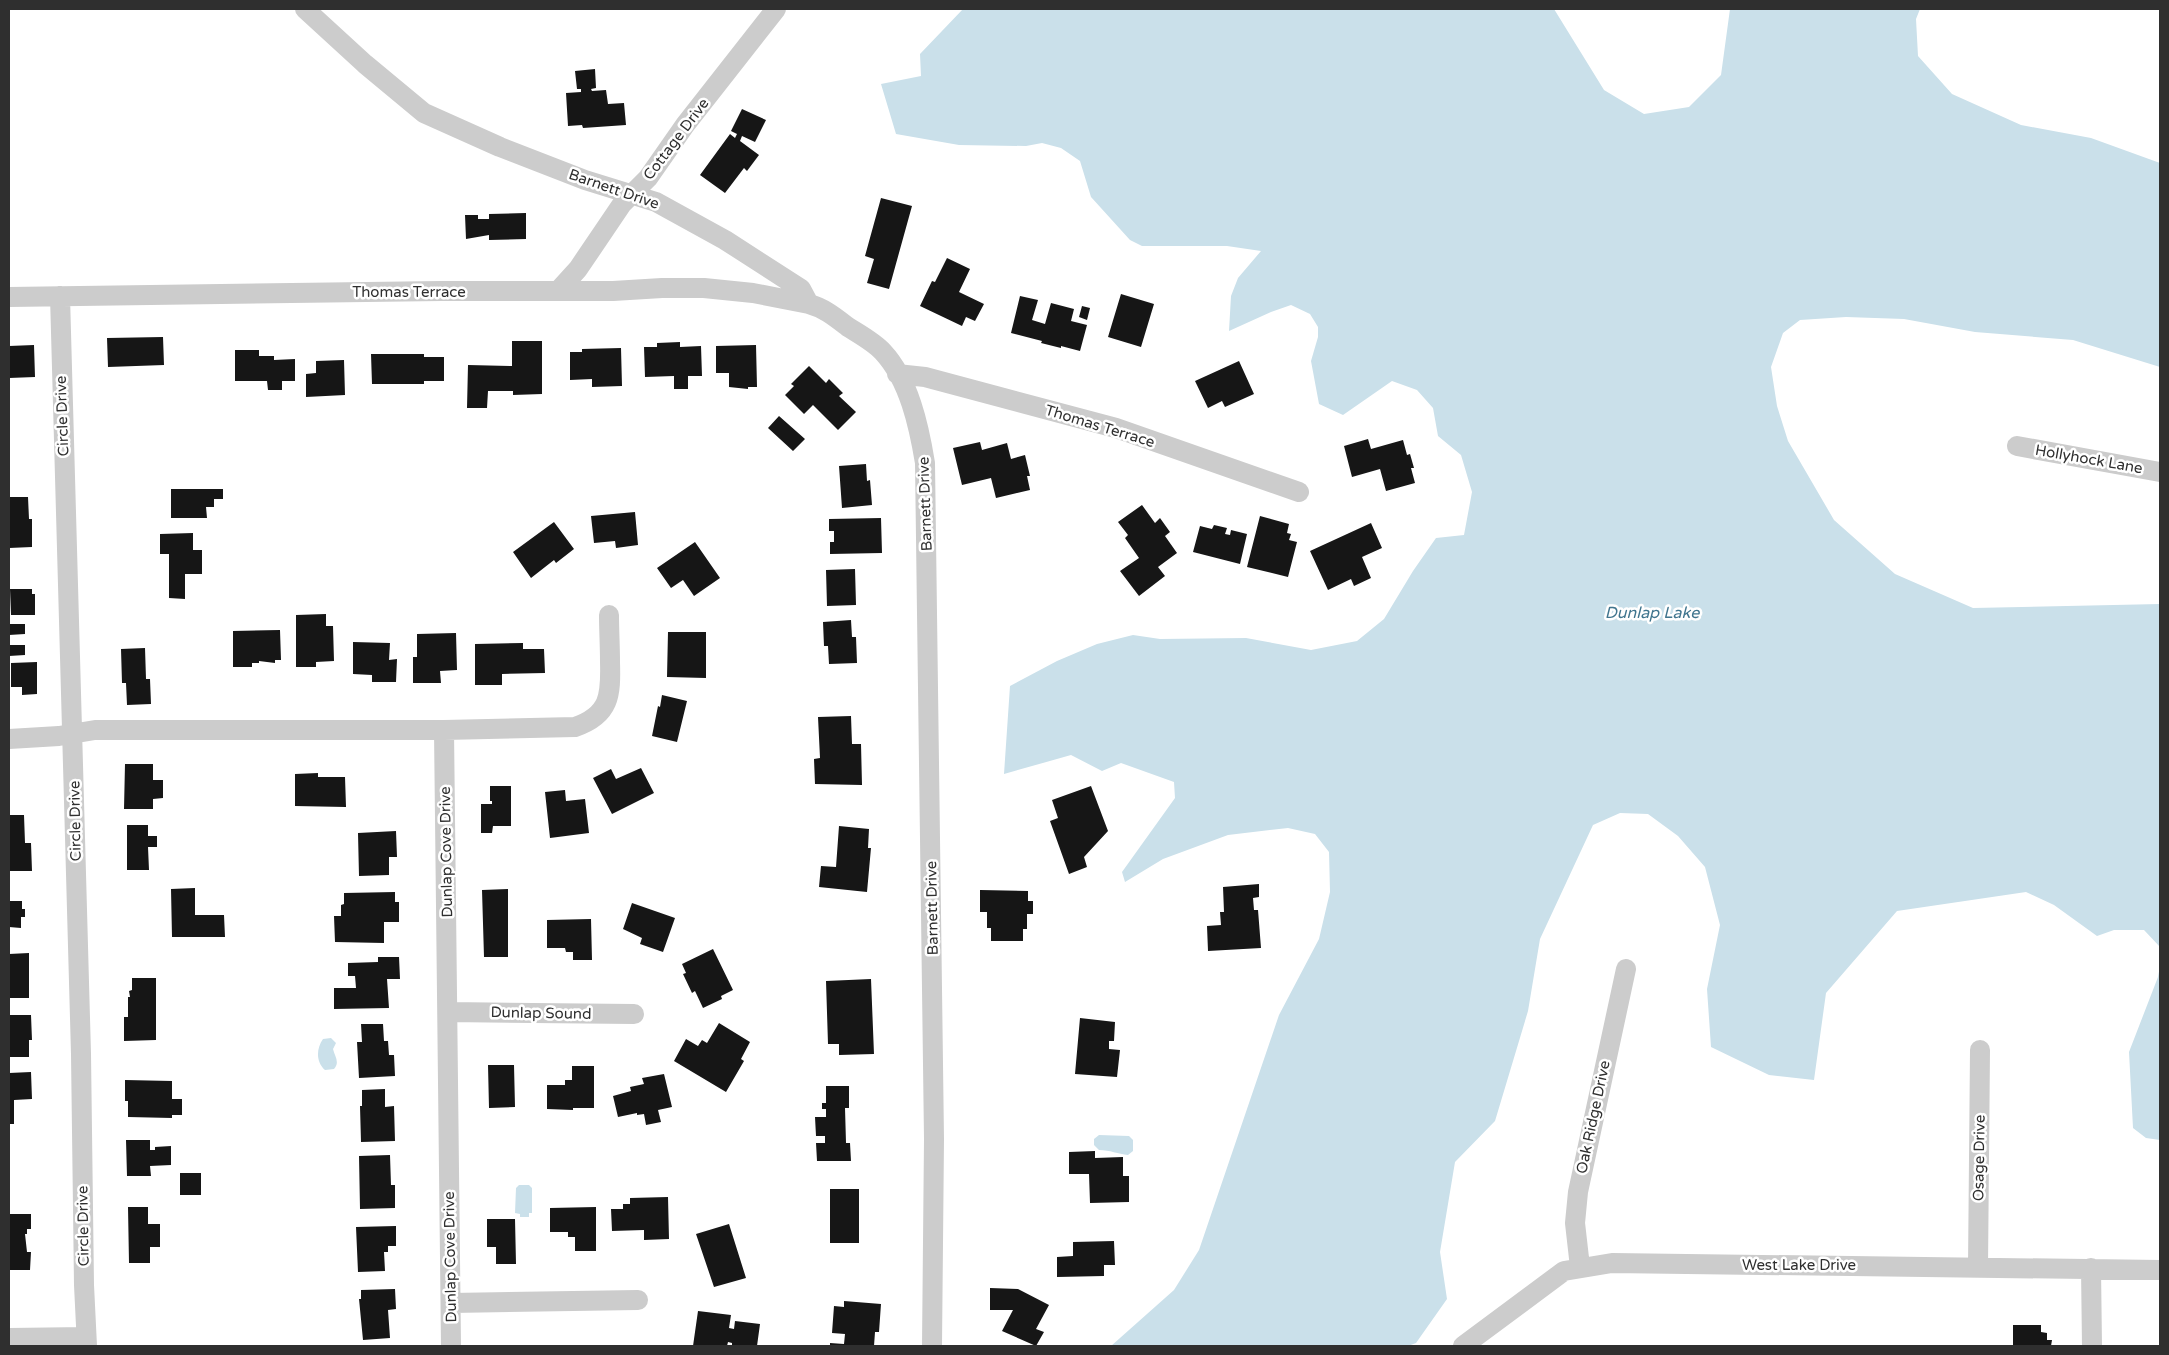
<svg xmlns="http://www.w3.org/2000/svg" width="2169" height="1355" font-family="'Varela Round',sans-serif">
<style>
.water{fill:#cae0ea}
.building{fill:#161616}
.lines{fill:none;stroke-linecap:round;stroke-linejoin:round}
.minor{stroke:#ccc;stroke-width:20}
.labels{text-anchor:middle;stroke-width:5;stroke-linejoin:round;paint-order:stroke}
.street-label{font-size:15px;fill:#2f2f2f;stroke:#fff}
.water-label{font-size:16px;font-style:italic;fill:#40758e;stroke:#fff}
</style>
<rect width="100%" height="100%" fill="#fff"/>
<path class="water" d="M963,9H1554L1604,90L1644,114L1689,107L1721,75L1730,9H1920L1916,19L1918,56L1952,94L2021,125L2091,138L2160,163V367L2073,340L1975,332L1904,319L1846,317L1800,320L1783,333L1771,367L1777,406L1788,441L1834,520L1895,574L1973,608L2160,604V947L2144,930H2114L2097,936L2054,905L2026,892L1897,911L1826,993L1814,1080L1769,1075L1711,1047L1707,989L1720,925L1705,867L1678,836L1648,814L1620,813L1593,825L1540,939L1528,1011L1495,1121L1455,1162L1440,1252L1447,1299L1416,1343L1408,1346H1111L1174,1290L1199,1250L1279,1015L1319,939L1330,892L1329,852L1315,834L1288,828L1228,835L1163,859L1125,882L1122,872L1175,798L1174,782L1121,763L1102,771L1071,755L1004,774L1010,686L1057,661L1097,644L1133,635L1160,639L1246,638L1311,650L1357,641L1384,619L1413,571L1436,538L1464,535L1472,492L1461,455L1438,436L1433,408L1417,390L1392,381L1343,415L1319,404L1311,361L1318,337V327L1310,314L1291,305L1271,312L1229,331L1231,296L1238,278L1261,251L1227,246H1142L1130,240L1091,197L1080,161L1061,148L1042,143L1026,146L959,145L896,134L881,84L921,76L920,54Z
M2160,966V1140L2146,1138L2133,1128L2129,1052L2158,977Z
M331,1038L336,1043L333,1049C335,1057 340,1062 334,1069L325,1070C316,1062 316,1049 323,1039Z
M1099,1135L1129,1136L1133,1140V1151L1128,1155C1118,1154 1110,1150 1099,1150L1094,1145V1139Z
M519,1185H529L532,1188V1213H529V1217H520V1214L515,1213L516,1188Z"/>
<path class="building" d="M595,69L596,88L591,89L592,91L606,90L608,104L624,103L626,125L583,128L582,125L568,126L566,93L581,92V89H577L575,71Z
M742,109L766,120L755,142L742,136L740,141L759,155L747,171L744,168L725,193L700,175L730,134L735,138L737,134L731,131Z
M881,198L912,206L889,289L867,283L874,259L865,256Z
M526,213V239L489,240V235L466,239L465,215H478V219H489V214Z
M947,258L970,269L959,292L984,304L975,321L966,317L962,326L920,306L932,281L935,282Z
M1121,294L1154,304L1141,347L1108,337Z
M1020,296L1038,300L1032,320L1045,324L1051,303L1074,309L1071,321L1087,325L1080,351L1061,346V348L1041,343L1042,341L1011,333Z
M1082,306L1090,308L1087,320L1079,317Z
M163,337L164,365L108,367L107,338Z
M512,341H542V394L513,395V391H488L487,408H467L468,365L512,366Z
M680,342V347L701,346L702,376H688V389H674V376L645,377L644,347H657V343Z
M34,345L35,377L9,378V346Z
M756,345L757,387H748V389L729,387V373H716V346Z
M621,348L622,386L592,387V379L570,380V352H582V349Z
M235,350H259V356H274V360L295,359V381H282V390H268L267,381H235Z
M371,354H424V357H444V381H424V384H372Z
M344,360L345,395L306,397V374L316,373V361Z
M1239,361L1254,394L1225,407L1222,401L1208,408L1195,381Z
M809,366L826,383L829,379L843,393L839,396L856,412L838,430L813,405L804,414L785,395L794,386L791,384Z
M779,416L805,439L793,451L768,428Z
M1368,439L1371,449L1403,440L1407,455L1410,454L1414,468H1411L1415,483L1386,491L1380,469L1352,477L1344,446Z
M980,442L982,450L1007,443L1011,459L1025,455L1030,476H1027L1030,490L996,498L991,478L962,485L953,448Z
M866,464L867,481L870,480L872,505L842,508L839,466Z
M171,489H223V499H214V507H206L207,518H171Z
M9,497H28L29,519H32V547L9,548Z
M1142,505L1155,523L1160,518L1170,532L1165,536L1177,553L1158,567L1165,576L1139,596L1120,571L1139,558L1125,538L1128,535L1118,522Z
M635,512L638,545L616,548L615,541L594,543L591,516Z
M1260,516L1289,524L1287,533L1291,534L1289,540L1297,542L1288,577L1247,567Z
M881,518L882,553L830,554V542H834V531H829V519Z
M554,522L574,549L556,563L554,560L531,578L513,552Z
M1371,523L1382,548L1362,557L1371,578L1354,586L1351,579L1328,590L1310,551Z
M1214,525L1227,528L1225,534L1230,535L1231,530L1247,534L1240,564L1193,552L1200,526L1212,529Z
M193,533V550H202V574H185V599L169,598V554H160V534Z
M695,542L720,578L694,596L683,580L671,588L657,568Z
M855,569L856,605L827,606L826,570Z
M10,589H32V594H35V615H11Z
M326,614V626H333L334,661L316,662V667H296V615Z
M851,620L852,637H856L857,663L829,664L828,646H824L823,622Z
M9,624H25V634L9,635Z
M280,630L281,660H275V663L259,661V663H252V667H233V631Z
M668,632H706V678L667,677Z
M456,633L457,670L440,671L441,683H413V657H417V634Z
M353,642L390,643L389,660L397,659L396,682H372V675L353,674Z
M523,643V649H544L545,673L502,674V685H475V644Z
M9,645H25V655L9,656Z
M145,648L146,679H150L151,704L127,705L126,683H122L121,649Z
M37,662V694L22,695V687H11V663Z
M662,695L687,701L677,742L652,736L658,706L660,707Z
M851,716L852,744H861L862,785L815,784L814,759L820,758L818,717Z
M125,764H153V780H163V798L153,799V809H124Z
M641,768L654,793L612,814L593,778L611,769L616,779Z
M318,773V777H345L346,807L295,806V774Z
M490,786H511V826H493L492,833H481V804H492V801H490Z
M1091,786L1108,831L1084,857L1087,867L1069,874L1050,821L1058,818L1052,800Z
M565,790L566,801L585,799L589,833L550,838L545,792Z
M9,815H24L25,843H31L32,871H9Z
M127,825H148V836H157V847H148L149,870H127Z
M839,826L869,829L868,848H871L867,892L819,887L821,866L836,867Z
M396,831L397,857H389V875L359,876L358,833Z
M1259,884V897L1253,898L1254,910H1258L1261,948L1208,951L1207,926L1221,925L1220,912H1224L1223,887Z
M195,888V915H224L225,937H172L171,889Z
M508,889V957H484L482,890Z
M980,890L1028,891V901H1033V914H1027V929H1023V941H991V928H987V912H980Z
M395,892V902H399V922H384V943L335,942L334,916H341V905L344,904V893Z
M9,901H22V909H25V917H21V928L9,927Z
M632,903L675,918L663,952L640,944L642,938L623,929Z
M591,919L592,960H573V952H566L565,948H547V920Z
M713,949L733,990L721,996L722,999L703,1008L695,991L692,993L683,974L686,973L682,964Z
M29,953V998H9V954Z
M378,957H399L400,979H387L389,1008L334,1009V988H356L355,976H348V963L378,962Z
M132,978H156V1040L124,1041V1017H128V997H130L129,991L132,990Z
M871,979L874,1054L839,1055V1044H828L826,981Z
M9,1015H31L32,1040H29V1057H9Z
M1080,1018L1115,1022L1114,1041H1109V1049L1120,1050L1117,1077L1075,1074Z
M719,1023L750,1042L741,1059L744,1061L726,1092L674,1061L686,1039L698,1046L702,1040L707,1043Z
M361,1024H383L384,1041H388L389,1055H394L395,1076L359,1078L357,1042H362Z
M488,1065H514L515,1107L489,1108Z
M572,1066H594V1108H573V1110L547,1109V1085H565V1080H572Z
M31,1072L32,1099L14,1100V1124H9V1073Z
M664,1074L672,1107L658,1110L661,1122L646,1125L644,1114L637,1115V1113L618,1117L613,1096L631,1091L630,1087L644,1084L642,1078Z
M125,1080L172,1081V1099H182V1115H172V1118L128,1117V1101H125Z
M826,1086H849V1108H845L846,1143H850L851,1161H817L816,1143H825V1136H816L815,1117H826V1109H822V1103H826Z
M385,1089V1107L394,1106L395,1141L361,1142L360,1106H362V1090Z
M126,1140H150V1150H155V1147L171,1146V1165L150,1166L151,1176H127Z
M1095,1151V1158L1123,1157V1176H1129V1202L1090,1203L1089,1174H1069V1152Z
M390,1155L391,1185H395V1208L360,1209L359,1156Z
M180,1173H201V1195H180Z
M830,1189H859V1243H830Z
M668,1197L669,1239L644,1240V1230L612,1231L611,1209H623V1204H630V1198Z
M128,1207H148V1224H160V1247H150V1263H129Z
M596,1207V1251H575V1237H568V1232H550V1208Z
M9,1214H31V1229H27V1234H25L27,1252H31L30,1270H9Z
M487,1219H515L516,1264H496V1247H487Z
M729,1224L746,1278L714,1287L696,1234Z
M396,1226V1246H388V1252H384L385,1271L358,1272L356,1227Z
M1114,1241L1115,1265H1104V1276L1057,1277V1257L1073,1256V1242Z
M990,1288L1018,1289L1049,1305L1036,1329L1044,1332L1036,1346L1002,1331L1013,1310H990Z
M395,1289L396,1309L388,1310L390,1338L363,1340L359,1299H361V1290Z
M844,1301L881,1304L879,1332H875L874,1346H830V1343L844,1344L845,1334L832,1333L834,1306L844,1307Z
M698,1311L731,1315L729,1328L734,1329L735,1321L760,1324L757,1346L732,1345V1343L728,1342L727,1346H693Z
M2013,1325H2041V1332L2047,1333V1340H2052L2051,1346H2013Z"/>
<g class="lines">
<path class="minor" d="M305,9L365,64L424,113L500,147L585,180L656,202L725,240L801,289L809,304C824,308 835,317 848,327C859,334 874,342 883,352C909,380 919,426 925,463L934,1139L932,1346
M558,291L578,269L622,204L648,178L685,125L776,9
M60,296L81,1054L84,1285L87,1346
M9,297L441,291H613L662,288H704L753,293L809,304
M897,374L925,377L1116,428L1299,492
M2017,446L2160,472
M444,730L451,1346
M9,739L59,736L95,730H444L575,727C610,715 611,695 610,662C610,646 609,630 609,615
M448,1012L634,1014
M1580,1267L1575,1223L1578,1192L1626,969
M1978,1267L1980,1050
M2091,1268L2092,1346
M451,1303L638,1300
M9,1338L86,1337
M1463,1346L1564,1271L1612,1263L2160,1270"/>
</g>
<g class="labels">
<g class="street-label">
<text transform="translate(676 139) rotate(-53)" y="5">Cottage Drive</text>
<text transform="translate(614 189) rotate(19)" y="5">Barnett Drive</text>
<text x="409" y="297">Thomas Terrace</text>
<text transform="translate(62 416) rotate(-92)" y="5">Circle Drive</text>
<text transform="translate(1100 426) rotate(17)" y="5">Thomas Terrace</text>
<text transform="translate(2089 459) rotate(10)" y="5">Hollyhock Lane</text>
<text transform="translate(925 504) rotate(-92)" y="5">Barnett Drive</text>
<text transform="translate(75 821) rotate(-91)" y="5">Circle Drive</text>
<text transform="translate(446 852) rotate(-91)" y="5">Dunlap Cove Drive</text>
<text transform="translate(932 908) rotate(-91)" y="5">Barnett Drive</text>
<text transform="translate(541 1013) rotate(1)" y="5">Dunlap Sound</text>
<text transform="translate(1593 1117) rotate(-78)" y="5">Oak Ridge Drive</text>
<text transform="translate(1979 1158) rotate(-89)" y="5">Osage Drive</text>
<text transform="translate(83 1226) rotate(-91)" y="5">Circle Drive</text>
<text transform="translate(450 1257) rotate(-91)" y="5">Dunlap Cove Drive</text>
<text x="1799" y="1270">West Lake Drive</text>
</g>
<g class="water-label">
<text x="1652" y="618">Dunlap Lake</text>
</g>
</g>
<rect width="2169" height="1355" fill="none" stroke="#2f2f2f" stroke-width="20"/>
</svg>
